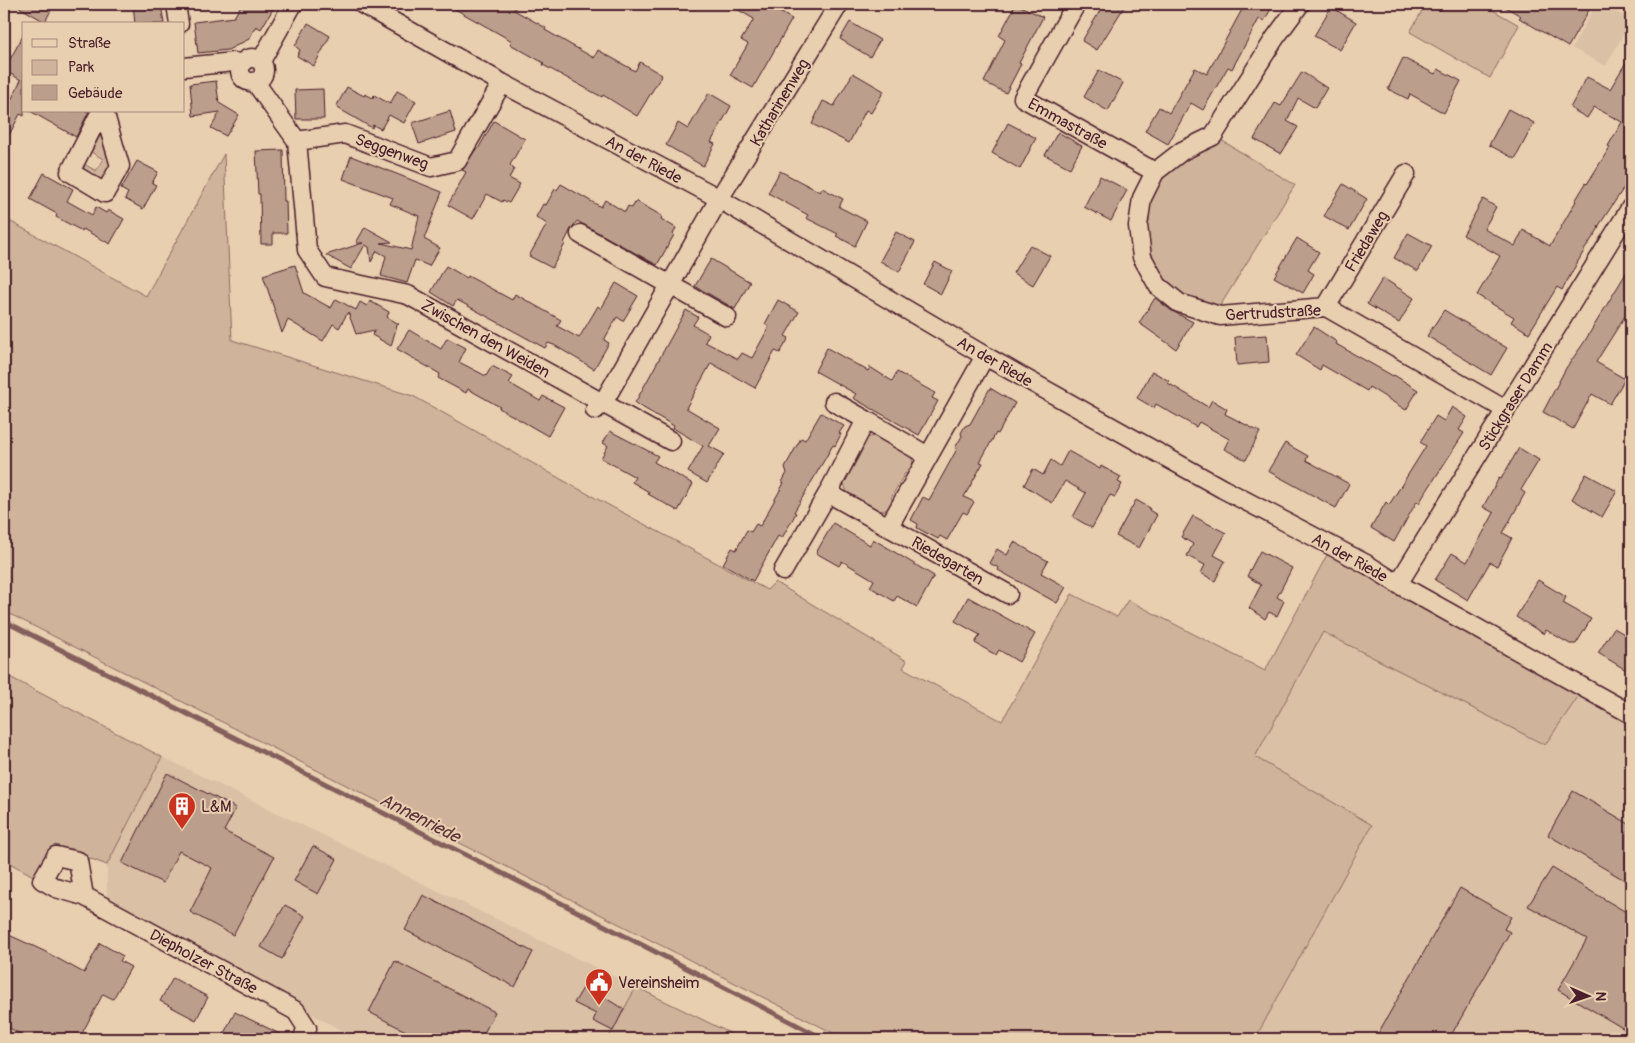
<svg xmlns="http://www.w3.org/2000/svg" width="1635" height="1043" font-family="Pangolin,sans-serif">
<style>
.built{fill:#dac0a5}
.green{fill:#cfb39a;stroke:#8c6962}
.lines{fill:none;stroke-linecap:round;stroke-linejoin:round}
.stream{stroke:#845f5b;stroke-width:5}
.building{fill:#bb9e8b;stroke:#4a1f2b}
.minor-casing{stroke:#4a1f2b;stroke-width:21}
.minor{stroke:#e8cfb0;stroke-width:18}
.labels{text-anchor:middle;stroke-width:4;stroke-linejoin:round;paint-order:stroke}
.street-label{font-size:16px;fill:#4a1f2b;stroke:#e8cfb0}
.poi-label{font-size:16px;fill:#4a1f2b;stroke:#e8cfb0;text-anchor:start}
.water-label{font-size:18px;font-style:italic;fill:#5d343b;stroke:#e8cfb0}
</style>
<rect width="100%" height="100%" fill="#e8cfb0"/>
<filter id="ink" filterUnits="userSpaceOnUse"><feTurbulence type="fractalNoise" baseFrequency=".02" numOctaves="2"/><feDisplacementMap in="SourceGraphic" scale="10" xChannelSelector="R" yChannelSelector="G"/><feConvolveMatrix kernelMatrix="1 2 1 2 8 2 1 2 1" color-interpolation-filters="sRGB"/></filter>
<g filter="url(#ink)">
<path class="built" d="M1596,4H1601L1631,20L1606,66L1572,48Z
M1323,631L1545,745L1580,694L1631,723V1039H1255L1372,826L1255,757Z
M162,757L636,987L608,1039H357L107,900V865Z"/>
<path class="green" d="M1426,4H1482L1519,25L1490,78L1410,32Z
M100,136L105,140L112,165L105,178L102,180L84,170V164L96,171L103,159L91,152Z
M1221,140L1295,185L1220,306C1158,302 1124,230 1161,181C1165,175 1171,168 1177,164C1191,154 1208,152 1221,140Z
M224,154L232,340L413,396L575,487L767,590L775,582L907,661L903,668L1002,721L1072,594L1117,617L1128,600L1265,671L1328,553L1580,694L1545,745L1323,632L1255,757L1372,825L1255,1039H845L4,611V218L146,296Z
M875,436L911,455L914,468L910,475L905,473L891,498L896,501L892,509L880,511L847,492L844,484L863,449L860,447L865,438Z
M4,674L162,757L107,865L55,845L37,878L4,860Z
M636,987L742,1039H608Z"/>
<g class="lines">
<path class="stream" d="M4,621L557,901L824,1039"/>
</g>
<path class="building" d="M14,4H54L45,22Z
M133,4H161L164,24H135Z
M242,4H276L261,29L256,26L249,39L228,50L198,53L194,22L234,17Z
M446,4H518L514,10L546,28L545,30L594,58L598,50L635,71L640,62L662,75L637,116L603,95L602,97L543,65L544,63L510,44L512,41Z
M728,4H765L792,19L753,88L730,75L748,44L741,40L754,19Z
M1016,4L1043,17L1019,63L1021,64L1006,93L984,82L1005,40L999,36Z
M1104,4H1126L1097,50L1082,41Z
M1245,4H1274L1264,21L1259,19L1232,69L1228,67L1203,110L1191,103L1168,144L1145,131L1159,107L1169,113L1195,68L1207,74Z
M1500,4H1578L1589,10L1568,47L1519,18L1521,16Z
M1331,7L1356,22L1340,50L1314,36Z
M850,22L880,40L870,57L840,39Z
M308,23L330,36L314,66L297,56L300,50L295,46Z
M24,34V116L20,114L4,145V104L8,106L21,80L4,70Z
M1631,54V158L1627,166L1631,169V177L1598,227L1599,228L1585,249L1562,290L1557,287L1529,333L1511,322L1514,317L1477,295L1500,256L1463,235L1483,199L1496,207L1484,229L1515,246L1523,230L1550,246L1576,201H1575L1586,183L1587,184L1610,147L1608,146L1622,122L1594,107L1587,118L1570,108L1587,77L1610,89Z
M1403,58L1435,74L1438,69L1461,81L1444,113L1410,94L1408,99L1388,89Z
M1099,70L1123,83L1108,111L1084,97Z
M1302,72L1327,88L1315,108L1298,98L1287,121L1298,127L1281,154L1254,139L1275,103L1281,106Z
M853,73L884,91L871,113L866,110L849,143L812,124L823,101L834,106Z
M216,81L219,103L239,115L226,136L211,128L220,112L193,116L190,84Z
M347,87L364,96L365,94L373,98L374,95L390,104L397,91L416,101L404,123L389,115L381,129L373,125L372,128L336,107Z
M323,89L324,119H296L295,90Z
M709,93L731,106L711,142L715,144L703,166L666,145L678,123L688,129Z
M1508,109L1534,123L1515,159L1489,145Z
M30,111H89L76,137Z
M450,111L456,132L419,144L412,123Z
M494,121L525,139L510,165L514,169L509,178L520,184L509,203L503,200L502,202L487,194L473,219L448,205L466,172L462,170L476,149H478Z
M1008,123L1036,138L1020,169L992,153Z
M1058,132L1082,146L1070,168L1045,155Z
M283,150L284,201H286L287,233H273V244H261L260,194H258L256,151Z
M351,156L442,192L424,239L440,248L429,266L415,260L407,283L381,276L386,256L377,251L371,262L369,247L365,245L351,269L326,255L363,243H356L365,227L392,242L381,243L411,250L419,216L390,204L393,198L343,179Z
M137,161L158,172L152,183L156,185L143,209L125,199L128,193L121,189Z
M780,171L820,192L822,188L843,199L839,207L867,221L855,246L836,236L838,234L806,218L808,215L768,193Z
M44,173L73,189L67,201L92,215L96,207L106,213L108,210L124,219L110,244L83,229L82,231L56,217L57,214L30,199Z
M1100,176L1127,190L1111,221L1084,207Z
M561,184L601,207L605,200L625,212L628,206L632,208L636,201L662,216L661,219L676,228L673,234L674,235L657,265L577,221L571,229L564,243L565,244L552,268L529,256L547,224L536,217L543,204L546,205L555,189L557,190Z
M1343,184L1367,199L1349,230L1324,216Z
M896,232L915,242L899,272L880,261Z
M1408,233L1432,246L1418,271L1394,258Z
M1297,238L1319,252L1308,270L1314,274L1303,293L1274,277Z
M1030,245L1050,256L1033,285L1013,273Z
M711,259L750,282L735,309L695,286Z
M935,262L952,271L941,294L923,284Z
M295,265L304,293L331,308L336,299L356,310L360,302L367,306L370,301L389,312L387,317L399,324L397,325L391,346L372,335L375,330L356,334L348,312L339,328L333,324L323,341L288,320L282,333L263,275Z
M1631,265V320L1625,316L1596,362L1625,379L1610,404L1592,394L1573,429L1543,412L1566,368L1583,344Z
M446,266L467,278L468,276L512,300L515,294L561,320L557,326L579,338L598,306L601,309L616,283L638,296L623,321L617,317L604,340L609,343L594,369L554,345L548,343L545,348L457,300L453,306L431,292Z
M1383,278L1414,298L1399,323L1367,304Z
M1155,298L1172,311L1193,322L1176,349L1139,323Z
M778,300L799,312L785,336L789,338L780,353L775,351L755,388L711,363L686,408L720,428L709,446L724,454L707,483L688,472L703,446L673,428L674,426L635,403L686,310L698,317L693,325L709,334L705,342L738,359L742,353L752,358L769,327L765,324Z
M1444,310L1507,348L1491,375L1427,336Z
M1314,327L1337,342L1336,344L1393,376L1394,375L1418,390L1406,410L1369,387L1367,391L1322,365L1320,370L1296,355Z
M409,330L441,349L447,338L466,348L459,362L486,376L492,366L513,377L509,383L540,401L543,396L564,407L548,436L499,408L500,407L468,389L466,393L438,378L440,374L397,349Z
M1267,335L1269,362L1237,365L1235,337Z
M827,348L868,371L870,367L892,381L897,372L935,393L932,398L938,401L919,435L853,398L856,394L815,371Z
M1152,371L1169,381L1168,383L1208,407L1212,400L1227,409L1225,414L1260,432L1246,460L1224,449L1229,439L1199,422L1196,427L1156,404L1154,408L1137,398Z
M990,388L1015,403L998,434L996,433L980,462L983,463L964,497L974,502L967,514L963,512L947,540L940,536L938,539L917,528L918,524L911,520L923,497L929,500L957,449L955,448L962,436L961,433L965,426L970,424Z
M1452,407L1467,417L1459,430L1464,433L1419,503L1417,501L1394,542L1371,528L1386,502L1389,505L1426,446L1420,442L1436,416L1444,421Z
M821,413L844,426L839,433L841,434L835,446L833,445L794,512L796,513L782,538L778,536L753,581L723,564L732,548L736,550L747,530L751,532L756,524L760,526L784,483L782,482L787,473L785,467L801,438L805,440Z
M610,431L658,456L654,462L693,484L678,511L648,494L649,492L632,482L635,477L601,458L608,446L603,443Z
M1285,443L1308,456L1306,460L1349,484L1336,508L1268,471Z
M1519,448L1539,460L1521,490L1525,493L1503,533L1512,538L1497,566L1490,562L1468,600L1435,580L1452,553L1467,562L1494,513L1483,507L1499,478L1501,479Z
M1068,451L1100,469L1101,466L1121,477L1118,482L1122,484L1115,497L1110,495L1092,528L1073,517L1086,493L1065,481L1052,503L1024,485L1033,469L1043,475L1051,460L1060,466Z
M1586,474L1617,491L1602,517L1572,499Z
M1136,500L1150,508L1149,510L1157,515L1139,548L1116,536Z
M1193,516L1226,533L1214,555L1225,561L1215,581L1201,573L1205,565L1187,556L1193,544L1181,537Z
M833,523L870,545L873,539L934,576L917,607L897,596L894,601L870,587L874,580L842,561L839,566L816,553Z
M1014,542L1048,561L1041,573L1066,587L1057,603L998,570L999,568L989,563L997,549L1007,555Z
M1260,551L1292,568L1277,597L1284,601L1277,616L1269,612L1265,619L1249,608L1261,585L1247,576Z
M1538,580L1566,597L1563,603L1591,619L1576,644H1570L1546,630L1544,634L1516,617Z
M968,597L1035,634L1019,662L999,650L996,655L975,643L980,635L955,621Z
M1614,628L1631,638V673L1598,653Z
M167,773L236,808L224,831L274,857L233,935L190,912L212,868L179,851L163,883L122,863Z
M1573,791L1631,825V884L1548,835Z
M313,846L337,859L318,894L294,881Z
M1552,868L1631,915V1033L1558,990L1587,939L1528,906Z
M1460,888L1511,917L1504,929L1510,932L1449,1039H1375Z
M423,895L533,952L515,987L405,930Z
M285,905L305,916L282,959L261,947Z
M9,935L44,951L84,973L100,943L123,956L120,961L131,967L113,999L103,994L79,1039H29L4,1025V946Z
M395,961L495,1012L481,1039H421L369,1012Z
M173,978L208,997L196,1020L160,1001Z
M588,980L608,991L605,998L624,1009L613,1031L593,1021L596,1014L574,1003Z
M235,1012L290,1039H221Z"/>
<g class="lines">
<g class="minor-casing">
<path id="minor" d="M176,4L179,24
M362,4L502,83L709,193L985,356L1223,489L1368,565L1398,584L1631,714
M1076,4L1023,98L1155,172
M1300,4L1275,38L1213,136L1182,151L1155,172L1142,198L1138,226L1142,257L1158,286L1179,303L1220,316L1326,307L1506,410
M240 70a12 12 0 1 1 24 0a12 12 0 1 1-24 0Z
M261,61L293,4
M184,67L234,62L241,64
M255,82L297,141L307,250L325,277L408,295L671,441
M101,111L70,172L105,193L120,166L104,111
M297,141L345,134L431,167L457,161L502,83
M580,234L727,317
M1326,307L1406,174
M834,402L866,420
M595,410L603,403L719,199L839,4
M828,493L1008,594
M889,526L985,356
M783,571L828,493L866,420L928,456
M1398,584L1631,207
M84,896L78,861L56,856L42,880L56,888L84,896L296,1011L307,1028L302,1039"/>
</g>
<use href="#minor" class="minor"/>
</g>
</g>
<defs>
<g id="building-pin" transform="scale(1.4375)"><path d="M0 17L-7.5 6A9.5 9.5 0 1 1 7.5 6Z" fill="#c8321e" stroke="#e8cfb0"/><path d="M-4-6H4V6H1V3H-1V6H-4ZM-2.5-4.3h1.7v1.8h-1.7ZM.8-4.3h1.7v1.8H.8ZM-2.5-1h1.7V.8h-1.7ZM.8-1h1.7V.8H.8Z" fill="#fff"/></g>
<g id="civic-pin" transform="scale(1.4375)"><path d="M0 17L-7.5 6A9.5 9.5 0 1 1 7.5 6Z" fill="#c8321e" stroke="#e8cfb0"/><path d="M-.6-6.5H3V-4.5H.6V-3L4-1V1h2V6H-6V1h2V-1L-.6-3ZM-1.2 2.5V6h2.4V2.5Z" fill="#fff"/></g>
</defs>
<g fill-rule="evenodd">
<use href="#building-pin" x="182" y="806"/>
<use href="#civic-pin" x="599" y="982"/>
</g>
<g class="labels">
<g class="street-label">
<text transform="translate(779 102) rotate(-59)" y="6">Katharinenweg</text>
<text transform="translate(1068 123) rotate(29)" y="6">Emmastraße</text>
<text transform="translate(392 151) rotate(20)" y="6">Seggenweg</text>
<text transform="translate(644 159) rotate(28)" y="6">An der Riede</text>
<text transform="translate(1366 241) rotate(-59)" y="6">Friedaweg</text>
<text transform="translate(1273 312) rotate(-3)" y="6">Gertrudstraße</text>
<text transform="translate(486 338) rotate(29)" y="6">Zwischen den Weiden</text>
<text transform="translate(995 361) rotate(30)" y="6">An der Riede</text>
<text transform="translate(1515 396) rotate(-58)" y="6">Stickgraser Damm</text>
<text transform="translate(1350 557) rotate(29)" y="6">An der Riede</text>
<text transform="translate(948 560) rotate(30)" y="6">Riedegarten</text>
<text transform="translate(204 961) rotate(28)" y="6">Diepholzer Straße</text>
</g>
<g class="poi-label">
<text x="201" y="812">L&amp;M</text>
<text x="618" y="988">Vereinsheim</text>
</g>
<g class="water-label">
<text transform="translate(420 818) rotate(27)" y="6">Annenriede</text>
</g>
</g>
<rect width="1635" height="1043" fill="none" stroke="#e8cfb0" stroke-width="20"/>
<rect x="10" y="10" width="1615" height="1023" fill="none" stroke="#4a1f2b" stroke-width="2" filter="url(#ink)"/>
<rect x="22" y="22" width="162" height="90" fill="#e8cfb0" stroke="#a9897b"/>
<rect x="32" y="39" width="25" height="8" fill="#e8cfb0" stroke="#a9897b"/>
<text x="68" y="48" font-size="15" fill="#4a1f2b">Straße</text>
<rect x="32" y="60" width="25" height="15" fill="#cfb39a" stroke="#a9897b"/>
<text x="68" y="72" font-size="15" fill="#4a1f2b">Park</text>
<rect x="32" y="85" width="25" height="15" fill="#bb9e8b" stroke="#a9897b"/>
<text x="68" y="98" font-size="15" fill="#4a1f2b">Gebäude</text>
<g transform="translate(1588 996) rotate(92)" stroke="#e8cfb0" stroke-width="4" paint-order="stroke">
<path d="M0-4L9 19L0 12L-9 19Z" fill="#4a1f2b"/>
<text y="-8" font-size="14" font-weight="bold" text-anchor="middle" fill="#4a1f2b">N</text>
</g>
</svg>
